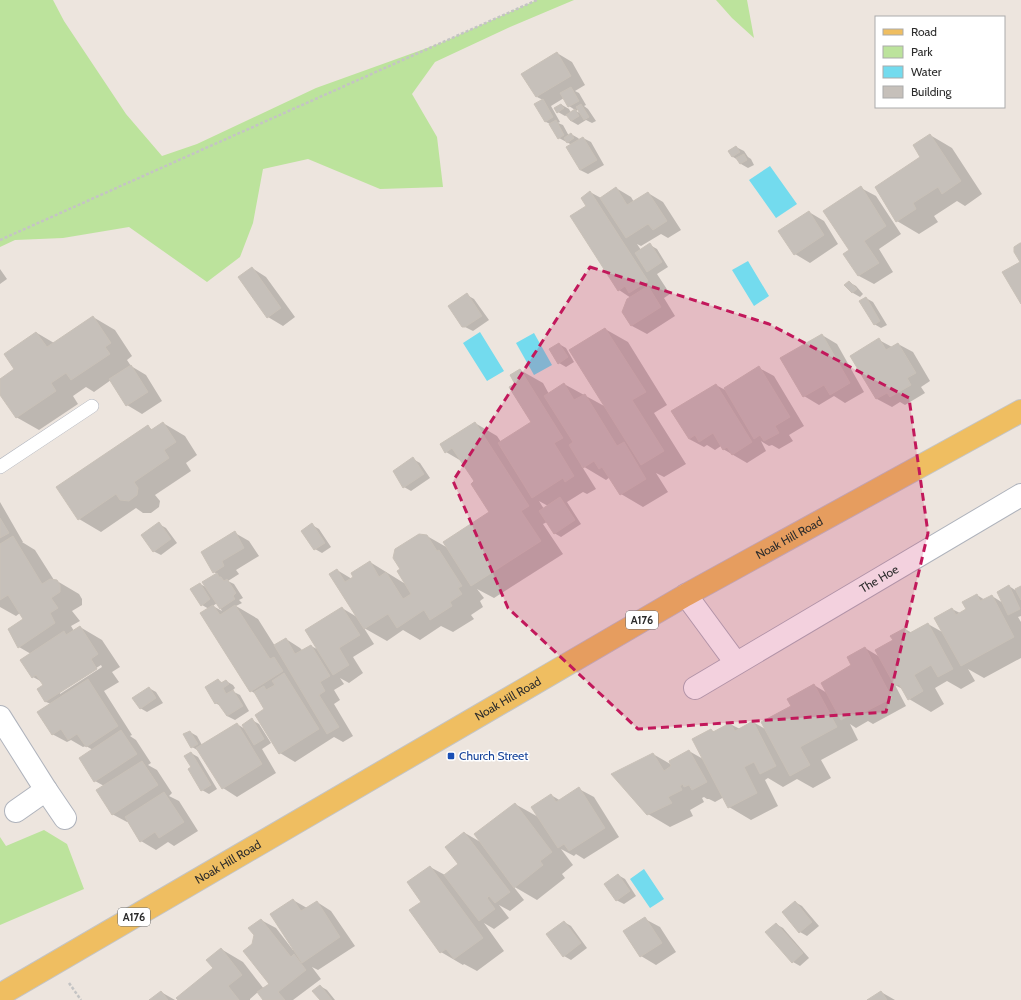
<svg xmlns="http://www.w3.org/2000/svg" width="1021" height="1000" font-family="Cabin,sans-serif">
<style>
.green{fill:#bce39c}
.water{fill:#73dbee}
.shadow{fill:#0003;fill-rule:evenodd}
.building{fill:#c6c0ba;stroke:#c9c1b8}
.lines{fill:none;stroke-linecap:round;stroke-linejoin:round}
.lane-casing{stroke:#afb3bc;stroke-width:14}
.street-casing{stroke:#afb3bc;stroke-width:24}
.primary-casing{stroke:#c4c4c4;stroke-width:24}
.path{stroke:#c4c4c4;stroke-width:2.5;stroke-dasharray:3 2;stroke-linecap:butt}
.lane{stroke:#fff;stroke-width:13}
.street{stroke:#fff;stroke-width:22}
.primary{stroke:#efbe61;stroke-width:22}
.marked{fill:#c2185b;fill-opacity:0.2;stroke:#c2185b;stroke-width:3;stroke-dasharray:8 5;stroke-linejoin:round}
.transit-dot{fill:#1a4fb4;stroke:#fff;stroke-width:1.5}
.labels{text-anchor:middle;stroke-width:3;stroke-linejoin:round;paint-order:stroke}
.shield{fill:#fff;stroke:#6b6b6b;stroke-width:1}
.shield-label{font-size:11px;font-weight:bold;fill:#2c2c2c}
.street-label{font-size:12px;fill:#2c2c2c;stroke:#fff}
.transit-label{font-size:12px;fill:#164399;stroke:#fff;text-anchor:start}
</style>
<rect width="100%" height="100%" fill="#ede5de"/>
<path class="green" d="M0,0H53L64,21L126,114L162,156L197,144L316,88L441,43L537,0H574L510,27L435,62L412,94L437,137L443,187L380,189L308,159L263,169L253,223L240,257L207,282L129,227L63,238L15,240L0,247Z
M716,0H747L754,38L732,18Z
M44,830L67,844L84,889L0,925V837L6,846Z"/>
<path class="water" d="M770,166L797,204L776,218L749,180Z
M748,261L769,296L754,306L732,270Z
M480,332L504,371L487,381L463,343Z
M534,333L552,365L534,375L516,343Z
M644,869L664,899L650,908L630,879Z"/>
<path class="shadow" d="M557,53L572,62L585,85L575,91L579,93L586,105L584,106L588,109L596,121L592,123L586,120L578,125L571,121L567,115L565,116L558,112L555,108L562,105L569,109L571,113L575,110L569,106L564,98L551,106L560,122L558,123L563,125L569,136L571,134L578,138L580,140L583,138L591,142L604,165L588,174L580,170L572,145L559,138L550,124L546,122L543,100L537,97ZM579,109L582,114L576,111Z
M930,135L952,148L982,194L965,206L957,201L934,216L938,222L919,234L897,221Z
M736,147L744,151L748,157L751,159L754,165L748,168L741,164L738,160L733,157L729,151Z
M616,188L631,197L634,202L648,193L663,202L681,230L668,238L661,234L641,246L637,244L641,250L650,245L657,249L668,267L657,274L670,294L664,298L675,316L647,334L632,326L623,312L631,298L619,290L587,206L590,192L601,198Z
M861,188L876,196L901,234L879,249L893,272L874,284L859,276L845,254L850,250Z
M809,212L824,221L838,244L810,263L795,254Z
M252,268L266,277L295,317L283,326L268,317Z
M0,269L7,279L0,284Z
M849,282L856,286L863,294L860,297L853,293L845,285Z
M467,295L474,299L489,320L473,331L463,326Z
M866,298L873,302L887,325L881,328L874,324Z
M93,317L115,330L132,356L127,360L131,366L146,375L162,401L142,414L127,405L111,380L94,392L86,387L73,396L78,404L39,430L16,417L0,393V380L15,370L37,333L54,343Z
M605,329L628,342L667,405L654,413L686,464L664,477L656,473L668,492L643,507L621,494L610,477L606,480L581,465L596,489L587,494L583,492L567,502L581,524L561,537L554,533L547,522L543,524L563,554L494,598L477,589L484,598L480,601L483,607L471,615L474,619L453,632L441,626L420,640L403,630L387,641L364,628L374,644L353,657L363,673L349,683L340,678L344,684L334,690L340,700L334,704L353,736L343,742L334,737L295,762L280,753L266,709L256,694L251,691L209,609L202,605L200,584L208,588L217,574L214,572L235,533L249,541L259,556L236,570L239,574L228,581L234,584L243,598L239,600L242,603L236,606L258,619L275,646L286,639L300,648L303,651L311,646L319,650L342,608L357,617L337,570L352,579L370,562L407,585L401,569L427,536L448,548L490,513L475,482L463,462L446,452L475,423L497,436L501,442L532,422L517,384L520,370L543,383L549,394L564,384L606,407ZM539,501L548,506L544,509ZM217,603L222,611L213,606Z
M822,335L837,344L864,392L845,403L834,396L819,405L804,396Z
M879,340L892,347L898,344L913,352L930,381L921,387L925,393L905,405L900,402L892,407L877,399L851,356Z
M559,344L566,348L574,362L566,367L559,363Z
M759,368L774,376L804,426L789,435L793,441L779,449L772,445L769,446L761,441L766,451L747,463L723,449L721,446L715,450L707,445L704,447L689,439L716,385L727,391Z
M163,423L185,436L197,455L186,463L191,471L155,495L160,501L159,507L151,513H143L136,508L101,532L79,519L148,427L153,430Z
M413,459L420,463L430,478L411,491L404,487Z
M0,502L23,542H22L35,550L54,580L57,581L79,594L82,599V605L72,611L80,621L71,626L74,631L80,627L102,640L120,667L112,672L119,682L104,691L132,735L130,736L136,740L151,763L148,765L157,770L172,793L169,796L179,801L198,831L174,846L168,842L156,850L141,841L128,822H127L112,814L104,786L95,781L93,750L86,746L83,747L71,740L67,742L52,734L51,704L46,702L38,689L44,686L42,682L33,677L31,654L19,647L9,629L24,619L20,613L16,616L0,607ZM101,665L102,667L60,694V691Z
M159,524L166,528L177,543L161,555L153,551Z
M312,525L319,529L331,547L322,553L315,549Z
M1009,586L1015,590L1021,587V616L1018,617L1021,622V658L984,678L968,669L975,681L961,689L947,681L935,688L944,704L931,712L909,699L904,690L895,685L906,706L873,724L868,721L856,728L850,724L858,740L821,760L831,778L813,788L797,779L783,787L768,778L765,780L778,806L751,820L729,807L724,797L715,802L709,799H707L704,797L702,798L704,802L690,810L693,816L670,827L648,814L653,754L672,765L689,751L703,759L711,730L715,732L730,724L740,729L753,722L767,730L814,685L827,693L853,666L865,648L880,657L905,629L912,633L928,624L944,633L952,609L960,613L967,610L977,595L985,600L992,596L1003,603Z
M218,680L223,683L226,681L233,685L235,688L232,691L240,695L249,711L235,720L227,716L221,706L215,703Z
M149,688L156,692L163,703L147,712L140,708Z
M252,720L259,724L271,743L262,749L276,773L237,797L223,788L199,751L192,747L190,732L197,736L202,745L237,724L245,729Z
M191,753L198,757L217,789L209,794L202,790L192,767Z
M579,789L594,797L619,837L584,859L576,854L574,856L561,849L573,865L562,874L565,878L537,900L513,886L524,900L510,911L499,905L509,918L494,929L484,923L504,951L477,971L464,964L463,965L441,952L411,911L422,902L430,867L445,875L460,864L465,833L482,843L515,804L540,818L551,795L561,801Z
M618,875L625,879L636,896L624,904L616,900Z
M293,900L307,908L317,902L331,911L355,946L318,970L312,967L321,979L293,1000H264L258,992L250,999V1000H179L215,969L221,949L243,962L264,989L270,984L253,945L261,920L276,928L293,950L294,949Z
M795,902L802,906L819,926L807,936L800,932Z
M645,919L660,927L676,952L656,965L641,956Z
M564,922L571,926L587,948L571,960L564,956Z
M776,924L783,928L809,958L800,966L793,962Z
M320,986L327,990L335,1000H321Z
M161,992L175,1000H151Z
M881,992L895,1000H869Z"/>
<path class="building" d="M557,52L571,76L536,97L521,74Z
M571,87L579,101L568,107L560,93Z
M543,99L553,117L545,122L534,104Z
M561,104L564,108L557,113L554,108Z
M581,104L589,117L584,120L576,107Z
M575,109L579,116L571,121L566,115Z
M556,120L564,135L558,139L549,124Z
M571,133L574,138L567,143L564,138Z
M930,134L961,181L942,194L938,187L913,203L916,209L896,222L875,187L920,157L913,145Z
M583,137L597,160L580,170L566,147Z
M736,146L740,152L732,157L728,151Z
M744,154L747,160L740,164L736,158Z
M861,186L886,226L864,241L879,263L858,276L843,254L849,250L823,211Z
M616,187L627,205L648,192L667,221L653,230L648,224L626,238L600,198Z
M590,191L648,281L629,293L625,286L618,291L570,216L586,206L581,198Z
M809,211L824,235L794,255L778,231Z
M650,243L662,262L647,272L635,253Z
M1020,243H1021V304L1002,272L1020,262L1014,252V247Z
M252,267L281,308L267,318L238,277Z
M849,281L857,289L852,293L844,285Z
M648,286L661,307L631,326L622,312L627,299Z
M467,293L482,316L465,327H462L448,306Z
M866,297L880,321L874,325L859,301Z
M93,316L111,343L105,347L110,354L71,380L66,373L51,383L56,391L16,418L0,395V379L14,369L4,354L36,332L47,347Z
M605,328L646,392L632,400L664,451L641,465L569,350Z
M822,334L850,383L830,395L824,385L803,397L780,358Z
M879,338L886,350L898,343L916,373L907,378L911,385L890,397L887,393L876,399L850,356Z
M559,343L568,357L558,364L549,349Z
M131,365L148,392L126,406L109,379Z
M759,366L790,417L775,426L779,433L764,441L760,435L754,439L724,388Z
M520,369L563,438L554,443L574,476L565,482L563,478L532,498L498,443L531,422L509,387L515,384L510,375Z
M564,383L574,400L585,394L617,446L624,442L646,479L620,495L602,467L599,469L594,461L583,468L569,445L573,442L544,396Z
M716,384L752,442L732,455L727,447L723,450L713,433L699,442L695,435L689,439L671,411Z
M163,422L176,442L164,450L169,458L134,482L138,488L137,495L129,501L120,500L116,494L78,520L56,487L148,425L151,430Z
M475,422L529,506L521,511L541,541L471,586L443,542L489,512L471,484L474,481L452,448L445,453L440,444Z
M413,457L424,474L403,488L393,471Z
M560,497L575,520L554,534L539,511Z
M0,518L9,533L0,538Z
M159,522L171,539L153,552L141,535Z
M312,523L325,543L314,550L301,531Z
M235,531L244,548L222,561L224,566L213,573L201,552Z
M419,534L427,535L437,551L439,550L462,586L458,588L462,594L450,602L452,606L430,620L424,610L397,628L388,614L364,629L329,574L337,569L345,582L353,577L351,573L370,561L379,577L386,572L403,599L411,594L397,571L400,569L393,558L395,549Z
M13,536L42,584L50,579L57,580L60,585V592L51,598L58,608L50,613L55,623L18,648L8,629L23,619L8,595L0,600V544Z
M217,573L219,577H221L224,581L227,579L236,593L233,596L235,599L220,609L202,582Z
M200,583L210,599L201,606L190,589Z
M1009,585L1020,609L1008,615L997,592Z
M1021,586V600L1015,589Z
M977,594L980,601L992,595L1014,637L961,666L934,618L952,608L956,615L966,609L962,602Z
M213,605L220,615L235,605L270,659L274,657L283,671L250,692L200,613Z
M342,607L360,635L339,648L349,665L333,675L305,630Z
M928,623L953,669L938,677L931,665L914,675L923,691L908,700L899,684L895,686L875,650L893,640L890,636L905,628L908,634Z
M80,626L98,654L91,659L97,669L45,702L37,689L43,685L36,675L32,678L20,660L64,631L66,635Z
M286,638L295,654L311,645L330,676L320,682L325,691L319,695L339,727L327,734L274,645Z
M865,647L892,698L857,716L855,712L841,720L821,683L851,665L847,657Z
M284,673L319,729L279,754L255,715L264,709L254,692L264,686L266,690L275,685L272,681Z
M88,679L118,726L86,747L77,734L68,740L61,729L52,735L37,712Z
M218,679L221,683L226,680L229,684L223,688L226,694L233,690L243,706L227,716L217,702L215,704L205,687Z
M814,684L837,727L800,747L810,765L790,776L761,722L791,706L787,699Z
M149,687L156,698L140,709L132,698Z
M252,718L264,739L254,745L242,725Z
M753,721L776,766L760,774L754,762L744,767L757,793L728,808L692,739L711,729L713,732L730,723L735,731Z
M237,723L262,764L222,789L196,748Z
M121,730L137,754L94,782L79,758Z
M190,731L198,744L191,748L183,734Z
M689,750L707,782L692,790L689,785L684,787L683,784L680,786L682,790L668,797L672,803L647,815L611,774L653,753L664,771L671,766L669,761Z
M191,752L211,785L201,791L188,769L191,767L184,756Z
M142,761L158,785L112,815L96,790Z
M579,787L605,828L569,851L564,844L558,848L531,807L551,794L556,802Z
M164,792L184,822L159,838L155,832L140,842L125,817Z
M515,803L552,852L540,861L543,865L514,888L474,834Z
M464,832L510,892L495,903L489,896L487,898L495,909L479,921L444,875L458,864L445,847Z
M430,866L483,938L454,959L446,949L440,953L409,910L421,902L407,882Z
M618,874L630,891L616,901L604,884Z
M293,899L301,911L317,901L340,937L302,963L270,914Z
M795,901L812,922L799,933L782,912Z
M645,917L662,943L640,957L623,931Z
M261,919L291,957L294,954L306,970L278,992L285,1000H263L257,992L269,984L243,951L252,944L254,935L248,928Z
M564,921L581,943L563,957L546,934Z
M776,923L803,953L792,963L765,932Z
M221,948L242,975L228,986L239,1000H178L176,998L213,968L206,960Z
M320,985L332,1000H320L312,991Z
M161,991L168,1000H149Z
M881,991L887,1000H867Z"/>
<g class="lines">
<g class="lane-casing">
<path id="lane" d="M0,467L92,406"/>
</g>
<g class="street-casing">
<g id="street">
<path d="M686,595L736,663"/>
<path id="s1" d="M695,688L1021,495"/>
<path d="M0,717L46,790"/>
<path d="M16,811L46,790L65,818"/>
</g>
</g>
<g class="primary-casing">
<g id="primary">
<path id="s2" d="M0,995L686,595L1021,411"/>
</g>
</g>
<path class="path" d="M0,240L537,0
M69,983L81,1000"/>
<use href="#lane" class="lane"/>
<use href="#street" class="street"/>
<use href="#primary" class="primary"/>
</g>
<path class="marked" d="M590,267L769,324L909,398L928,533L886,712L638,729L508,608L453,481Z"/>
<rect class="transit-dot" x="447" y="752" width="8" height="8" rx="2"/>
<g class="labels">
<g class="shield">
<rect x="626" y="611" width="32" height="18" rx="3"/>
<rect x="118" y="908" width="32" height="18" rx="3"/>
</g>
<g class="shield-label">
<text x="642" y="624">A176</text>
<text x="134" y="921">A176</text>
</g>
<g class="street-label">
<text dy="4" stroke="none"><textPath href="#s2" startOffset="912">Noak Hill Road</textPath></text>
<text dy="4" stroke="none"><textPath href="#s1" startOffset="214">The Hoe</textPath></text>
<text dy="4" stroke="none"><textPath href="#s2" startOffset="588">Noak Hill Road</textPath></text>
<text dy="4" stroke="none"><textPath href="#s2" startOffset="264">Noak Hill Road</textPath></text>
</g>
<g class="transit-label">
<text x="459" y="760">Church Street</text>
</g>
</g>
<rect x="875" y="16" width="130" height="92" fill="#ffffff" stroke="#ababab"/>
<rect x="883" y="29" width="20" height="6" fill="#efbe61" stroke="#ababab"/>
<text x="911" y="36" font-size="12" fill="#2c2c2c">Road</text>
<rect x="883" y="46" width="20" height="12" fill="#bce39c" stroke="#ababab"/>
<text x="911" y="56" font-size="12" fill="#2c2c2c">Park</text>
<rect x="883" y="66" width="20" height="12" fill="#73dbee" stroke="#ababab"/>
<text x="911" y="76" font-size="12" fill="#2c2c2c">Water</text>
<rect x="883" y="86" width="20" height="12" fill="#c6c0ba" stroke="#ababab"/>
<text x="911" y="96" font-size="12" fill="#2c2c2c">Building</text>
</svg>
